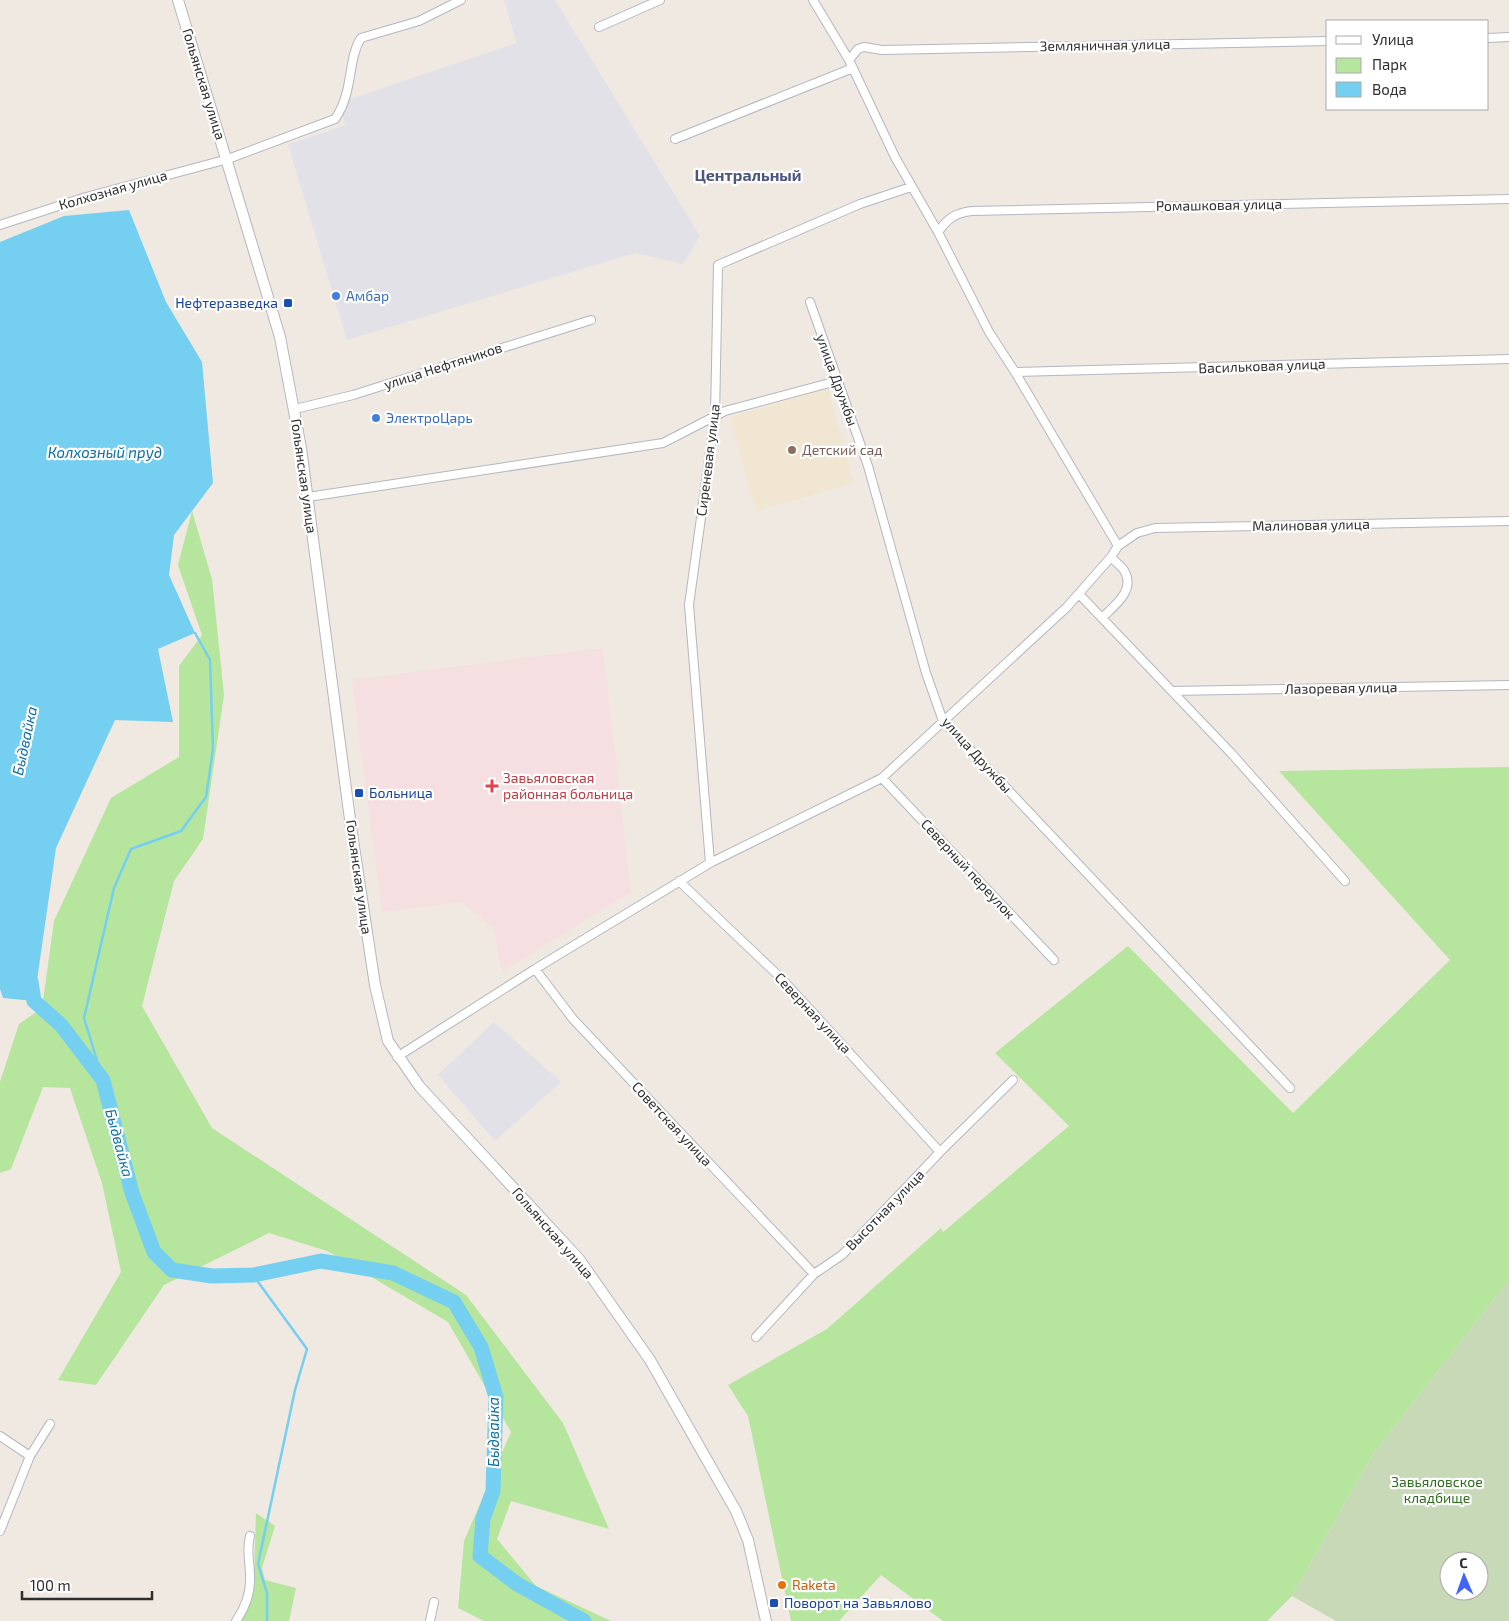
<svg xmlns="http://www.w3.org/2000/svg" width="1509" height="1621" font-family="'Exo 2',sans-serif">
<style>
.industrial{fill:#e3e1e8}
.education{fill:#f0e6d1}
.medical{fill:#f5dfe0}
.green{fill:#b6e59e}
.cemetery{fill:#c8d9b8;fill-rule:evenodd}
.water{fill:#75cff0}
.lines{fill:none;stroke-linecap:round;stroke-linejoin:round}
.stream{stroke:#75cff0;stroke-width:2.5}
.river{stroke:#75cff0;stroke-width:15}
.minor-casing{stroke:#b4b7c1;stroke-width:10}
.secondary-casing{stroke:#b4b7c1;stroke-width:12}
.minor{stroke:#fff;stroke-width:8}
.secondary{stroke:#fff;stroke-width:10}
.shop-dot{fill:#3f7fe0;stroke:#fff;stroke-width:2}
.transit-dot{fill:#1a4fb4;stroke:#fff;stroke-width:2}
.education-dot{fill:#8d6e63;stroke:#fff;stroke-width:2}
.health-dot{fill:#e0444e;stroke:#fff;stroke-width:2}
.food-dot{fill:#e8710a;stroke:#fff;stroke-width:2}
.labels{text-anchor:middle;stroke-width:4.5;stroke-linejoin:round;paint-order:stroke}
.street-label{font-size:14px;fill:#2e2e2e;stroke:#fff}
.shop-label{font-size:14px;fill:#366cbe;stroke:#fff;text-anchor:start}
.transit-label{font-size:14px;fill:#164399;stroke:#fff;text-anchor:start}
.education-label{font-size:14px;fill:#785e54;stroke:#fff;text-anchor:start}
.health-label{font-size:14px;fill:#be3a42;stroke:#fff;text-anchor:start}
.park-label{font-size:14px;fill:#2c6e1b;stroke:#fff}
.food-label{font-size:14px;fill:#c56008;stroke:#fff;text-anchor:start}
.water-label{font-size:15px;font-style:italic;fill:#0d6fa3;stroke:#fff}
.quarter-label{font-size:16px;font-weight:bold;fill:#4d5680;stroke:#fff}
</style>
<rect width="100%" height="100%" fill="#efe9e1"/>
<path class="industrial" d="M504,0H555L700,236L683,264L635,253L347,340L288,144L346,125L338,103L517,43Z
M494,1022L561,1082L495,1141L438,1075Z"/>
<path class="education" d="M828,389L854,483L756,511L730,417Z"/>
<path class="medical" d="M603,648L631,892L502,972L494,928L462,902L382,912L352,680Z"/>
<path class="green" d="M192,511L212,579L224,695L203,839L174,881L142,1006L212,1128L466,1295L563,1423L609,1529L511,1501L497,1539L536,1586L611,1621H484L458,1608L464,1541L511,1432L448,1322L327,1251L269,1233L164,1285L96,1385L58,1380L121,1272L102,1183L70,1088L43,1087L11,1169L0,1173V1082L19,1024L42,1008L54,921L111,798L179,757V666L202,635L178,565Z
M1509,767V1280L1373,1454L1292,1596L1267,1621H943L881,1575L839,1621H791L748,1416L728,1385L827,1329L941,1228L943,1232L1069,1126L995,1053L1128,946L1293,1113L1450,960L1279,771Z
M256,1513L275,1526L262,1568L265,1580L296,1588L289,1621H238L254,1578Z"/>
<path class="cemetery" d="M1509,1280V1621H1336L1292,1596L1373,1454ZM1449,1561H1479V1591H1449Z"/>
<path class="water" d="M129,210L166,302L202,362L213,483L174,535L169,575L195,633L158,649L173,722L115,720L56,848L34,1001L3,998L0,989V242L64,216Z"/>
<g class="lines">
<path class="stream" d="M103,1080L84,1018L114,888L131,849L181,831L206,797L213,749L210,660L195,633
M253,1275L307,1349L295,1390L258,1564L267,1593V1621"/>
<path class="river" d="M31,982L34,1001L61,1025L103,1080L132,1193L154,1252L172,1270L212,1276L254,1275L321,1261L393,1273L454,1302L481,1347L496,1397L493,1491L483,1519L480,1556L517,1584L584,1621"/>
<g class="minor-casing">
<path id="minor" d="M813,0L849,60
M599,27L660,0
M1488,38L1509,37
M675,139L853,68
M0,225L86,197L228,159L335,119C354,92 347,60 361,38L419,21L461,0
M938,232C948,218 955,213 972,211L1509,199
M810,302L868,466L926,673L943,721L1290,1088
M1015,372L1509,359
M295,409L353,395L591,320
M308,497L663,443L725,411L837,381
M1118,546L1137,533L1155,528L1509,521
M1079,594L1231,753L1345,881
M1102,618C1114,606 1135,591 1125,572C1123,567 1115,562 1111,557
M1172,691L1509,685
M882,778L1054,960
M710,863L689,605L715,416L718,265L860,204L911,187
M679,881L782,979L940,1152
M535,969L573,1019L814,1274
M397,1057L535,969L710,863L882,778L1067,607L1111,557L1118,546L1015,372L989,332L938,232L895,157L849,60L858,49L864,47L882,50L1328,41
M756,1337L814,1274L842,1255L940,1152L1013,1080
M0,1436L30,1456
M0,1531L30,1456L50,1424
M236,1621C245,1608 251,1592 250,1576C250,1561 246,1551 250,1536
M430,1621L434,1602"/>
</g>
<g class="secondary-casing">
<path id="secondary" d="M178,0L280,337L301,448L351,827L375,985L388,1041L420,1087L579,1259L650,1360L736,1511L748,1540L766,1621"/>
</g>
<use href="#minor" class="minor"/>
<use href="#secondary" class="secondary"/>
</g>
<g class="shop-dot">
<circle cx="336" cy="296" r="5"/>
<circle cx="376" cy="418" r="5"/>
</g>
<g class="transit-dot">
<rect x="283" y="298" width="10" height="10" rx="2.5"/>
<rect x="354" y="788" width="10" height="10" rx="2.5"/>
<rect x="769" y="1598" width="10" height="10" rx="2.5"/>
</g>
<circle class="education-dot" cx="792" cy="450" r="5"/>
<path class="health-dot" d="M489.5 778.5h5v5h5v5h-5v5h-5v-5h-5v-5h5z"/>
<circle class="food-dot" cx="782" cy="1585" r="5"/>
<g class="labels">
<g class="street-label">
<text transform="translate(1105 45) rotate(-1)" y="5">Земляничная улица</text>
<text transform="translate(204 84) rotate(73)" y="5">Гольянская улица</text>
<text transform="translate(113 190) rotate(-16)" y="5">Колхозная улица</text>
<text transform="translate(1219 205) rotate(-1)" y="5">Ромашковая улица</text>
<text transform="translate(443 366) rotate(-18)" y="5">улица Нефтяников</text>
<text transform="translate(1262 366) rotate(-2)" y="5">Васильковая улица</text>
<text transform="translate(837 380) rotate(70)" y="5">улица Дружбы</text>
<text transform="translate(708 460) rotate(-83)" y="5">Сиреневая улица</text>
<text transform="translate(304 476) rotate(82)" y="5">Гольянская улица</text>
<text transform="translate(1311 525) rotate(-1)" y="5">Малиновая улица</text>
<text transform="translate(1341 688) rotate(-1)" y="5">Лазоревая улица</text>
<text transform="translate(977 755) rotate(48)" y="5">улица Дружбы</text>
<text transform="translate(968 869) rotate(47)" y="5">Северный переулок</text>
<text transform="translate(359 877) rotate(82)" y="5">Гольянская улица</text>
<text transform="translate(813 1013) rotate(47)" y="5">Северная улица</text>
<text transform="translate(672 1124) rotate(47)" y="5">Советская улица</text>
<text transform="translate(885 1210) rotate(-46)" y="5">Высотная улица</text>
<text transform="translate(553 1233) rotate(49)" y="5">Гольянская улица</text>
</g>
<g class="shop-label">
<text x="346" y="301">Амбар</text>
<text x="386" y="423">ЭлектроЦарь</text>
</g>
<g class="transit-label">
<text x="278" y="308" text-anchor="end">Нефтеразведка</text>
<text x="369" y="798">Больница</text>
<text x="784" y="1608">Поворот на Завьялово</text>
</g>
<g class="education-label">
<text x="802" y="455">Детский сад</text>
</g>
<g class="health-label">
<text x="503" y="783">Завьяловская<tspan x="503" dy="16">районная больница</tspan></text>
</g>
<g class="park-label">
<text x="1437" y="1487">Завьяловское<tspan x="1437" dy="16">кладбище</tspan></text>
</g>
<g class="food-label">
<text x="792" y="1590">Raketa</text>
</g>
<g class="water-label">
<text x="105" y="458">Колхозный пруд</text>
<text transform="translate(25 741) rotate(-78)" y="5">Быдвайка</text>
<text transform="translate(119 1143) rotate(75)" y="5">Быдвайка</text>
<text transform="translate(494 1432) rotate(-90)" y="5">Быдвайка</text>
</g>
<g class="quarter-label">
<text x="748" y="181">Центральный</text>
</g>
</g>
<rect x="1326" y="20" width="162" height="90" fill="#ffffff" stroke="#ababab"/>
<rect x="1336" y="36" width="25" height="8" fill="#ffffff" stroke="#ababab"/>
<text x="1372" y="45" font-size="15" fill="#2e2e2e">Улица</text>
<rect x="1336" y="58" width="25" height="15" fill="#b6e59e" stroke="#ababab"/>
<text x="1372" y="70" font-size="15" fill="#2e2e2e">Парк</text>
<rect x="1336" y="82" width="25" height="15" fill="#75cff0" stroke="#ababab"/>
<text x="1372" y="95" font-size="15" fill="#2e2e2e">Вода</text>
<g transform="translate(1464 1576) rotate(358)"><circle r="24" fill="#ffffff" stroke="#ababab"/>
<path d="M0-4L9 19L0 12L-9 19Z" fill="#4264fb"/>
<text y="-8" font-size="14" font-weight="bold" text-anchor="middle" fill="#2e2e2e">С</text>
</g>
<path d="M22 1591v8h130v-8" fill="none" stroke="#2e2e2e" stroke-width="2.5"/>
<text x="30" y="1591" font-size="15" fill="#2e2e2e" stroke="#ffffff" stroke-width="4" paint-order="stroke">100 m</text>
</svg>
